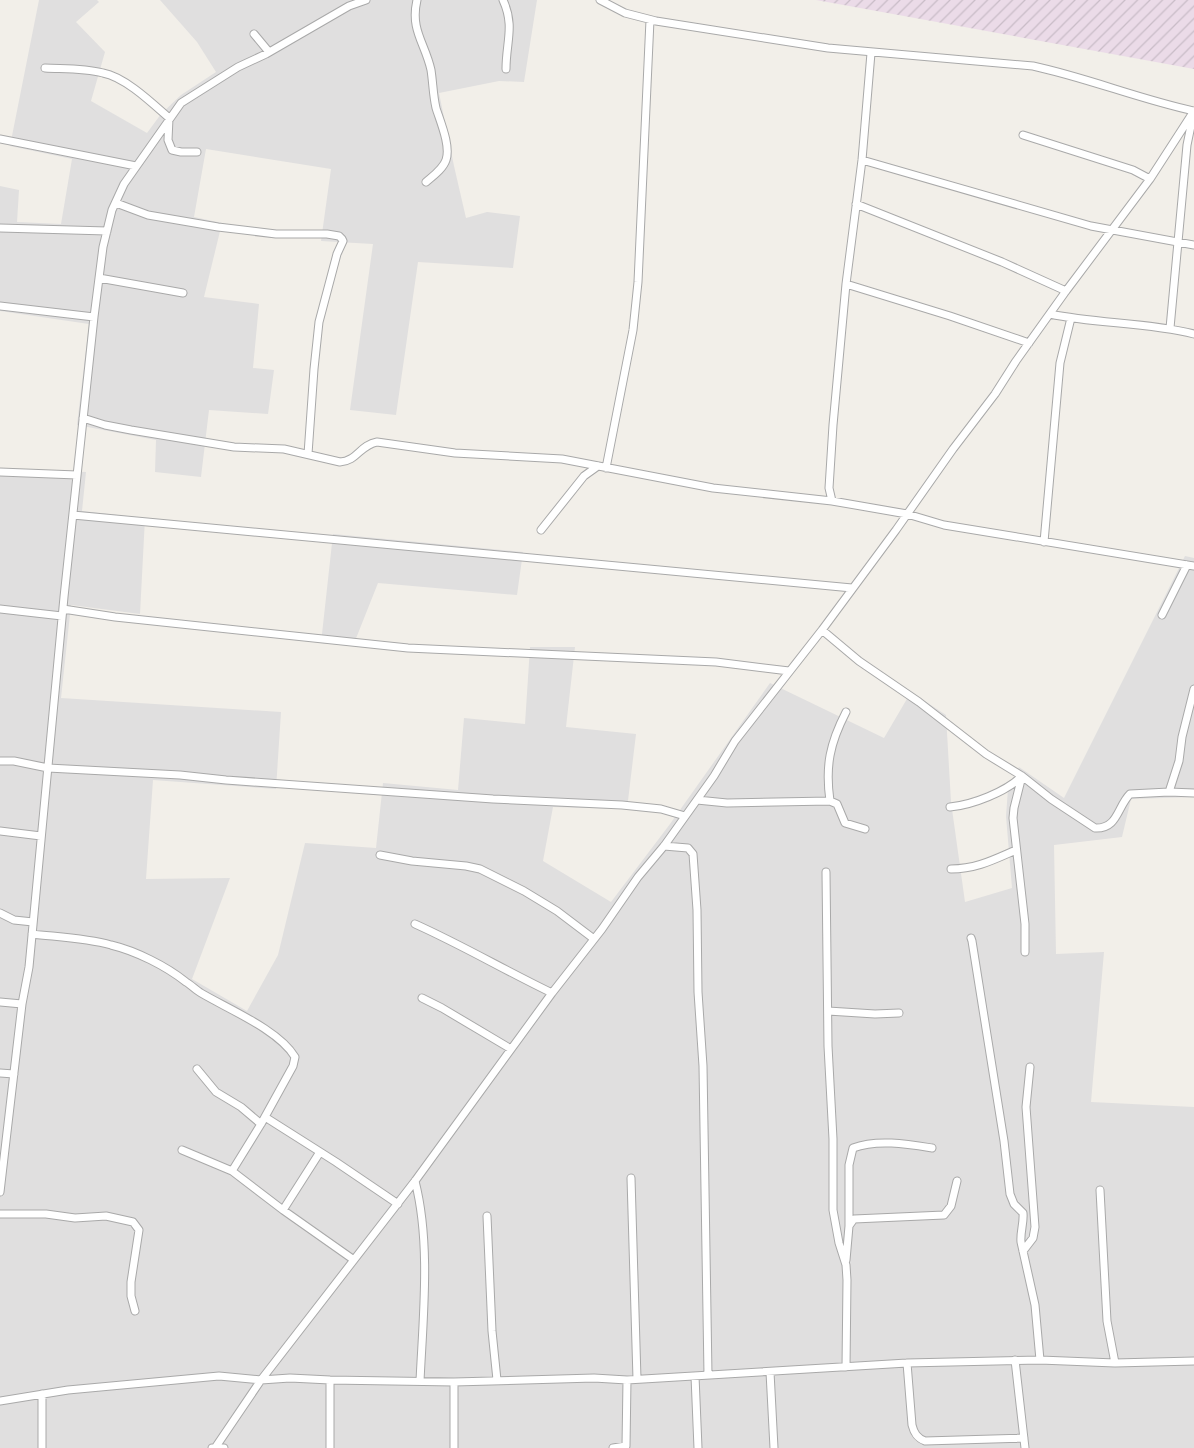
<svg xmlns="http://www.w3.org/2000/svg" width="1194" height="1448" font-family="'Work Sans',sans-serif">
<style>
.residential{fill:#e0dfdf}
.industrial{fill:url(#industrial-furrows)}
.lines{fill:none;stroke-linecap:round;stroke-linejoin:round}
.minor-casing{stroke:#a9a9a9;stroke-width:9}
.minor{stroke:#fff;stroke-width:7}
</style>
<defs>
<pattern id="industrial-furrows" width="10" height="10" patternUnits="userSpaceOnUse" patternTransform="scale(1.25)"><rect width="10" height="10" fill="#ebdbe8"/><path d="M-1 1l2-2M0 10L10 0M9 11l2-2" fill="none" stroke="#c9bcc7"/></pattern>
</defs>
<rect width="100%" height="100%" fill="#f2efe9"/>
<path class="residential" d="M39,0H97L99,2L76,22L105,52L91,101L147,133L161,114L181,95L216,72L197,42L160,0H537L524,82L499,81L439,93L454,166L466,218L487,212L520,216L513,268L418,262L396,415L350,410L373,244L321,241L331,169L206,149L194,217L222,223L204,297L259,304L253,368L274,370L268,414L209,410L201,477L155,472L156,440L77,425L89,324L0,311V186L19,190L17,222L61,224L72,159L10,146Z
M0,468L86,472L82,511L145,518L140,614L71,605L61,698L281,712L276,789L153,780L146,879L230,878L192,979L247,1011L278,955L305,843L376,848L383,783L458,790L464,718L525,724L530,647H575L566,727L636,734L627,809L553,807L543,861L611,902L670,824L770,683L884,738L911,692L946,715L951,802L965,902L1012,888L1006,816L1008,789L1019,767L1064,798L1185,556L1194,558V797L1131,799L1122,837L1054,845L1056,954L1104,952L1091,1102L1194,1107V1448H0Z
M333,534L523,552L517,595L378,583L353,646L321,643Z"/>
<path class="industrial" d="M816,0H1194V69Z"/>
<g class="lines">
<g class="minor-casing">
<path id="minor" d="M417,0C410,30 425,43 431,70C433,83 433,95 436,108C440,121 451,146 446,160C443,169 433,176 426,182
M503,0C515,26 506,42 506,69
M600,0L625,13L656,21L828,48L1033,66C1088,78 1139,99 1194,111
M254,34L269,52
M871,53L862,160L846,284L833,425L829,488L832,501L907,514L944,525L1194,566
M45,68C64,69 84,68 103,73C125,77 152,103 169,118L168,140L172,150L181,152H197
M1023,135L1133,170L1150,179
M0,139L136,166
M862,160L1091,226L1194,245
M116,203L148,215L218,227L276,234H327L339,236L342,239L343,241L337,254L319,322L314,369L308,454
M856,204L1002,262L1066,291
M0,228L107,231
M99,278L183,293
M846,284L950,316L1029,343
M0,306L94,317
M1050,314C1097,324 1147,322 1194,334
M1170,328L1187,145L1193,116
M83,418L105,425L131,430L234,447L284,449L340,462C357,461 360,445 377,442L455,453L562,459L713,488L832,501
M606,468L633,330L638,282L650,20
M0,472L77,475
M73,515L852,588
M541,530L584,476L598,466
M1044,542L1060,363L1071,318
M0,609L62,616
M63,609L115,617L408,648L716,662L789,671
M1162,615L1187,565
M822,630L859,661L919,702L986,754L1022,776L1051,799L1095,828C1118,829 1117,807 1130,794L1169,792L1194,793
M0,761H14L48,768L180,775L226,780L493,799L622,805L661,809L685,816
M1169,792L1179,761L1182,737L1194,689
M697,800L727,803L830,801L837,804L845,823L865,829
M830,801C825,766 830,743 846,712
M950,807C972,805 1006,792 1022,776L1014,808L1013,818L1025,924V952
M0,831L41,836
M664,846L688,848L693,854L697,910L698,992L703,1066L708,1375
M380,855L412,861L466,866L480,869L524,891L557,911L594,939
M951,869C976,869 993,860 1016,850
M826,872L828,1046L833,1139V1210L839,1243L846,1265L847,1280L846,1367
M0,913L14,920L33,922
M415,924C462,945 506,971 552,993
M32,934C58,937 86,938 111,945C136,951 166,966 186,982C191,985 196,990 201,993C228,1009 279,1030 295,1057L293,1066L261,1124L232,1171
M971,938L972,941L1004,1141L1010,1194L1014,1204L1023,1213C1024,1223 1020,1232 1021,1242L1035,1305L1040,1360
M422,998L442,1008L511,1049
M0,1002L22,1004
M828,1011L875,1014L899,1013
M197,1069L216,1092L241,1107L261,1124
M0,1073L14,1074
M265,1117L336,1162L398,1204
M182,1150L232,1171L283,1210L354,1260
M631,1178L637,1379
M415,1181C431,1243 423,1317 420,1381
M1100,1190L1107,1321L1115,1363
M0,1192L22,1004L29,967L64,597L94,317L103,247L112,210L124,184L181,103L238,67L266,54L349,6L366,0
M283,1210L320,1152
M0,1214H46L75,1218L106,1216L133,1222L139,1230L131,1282V1296L135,1311
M487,1216L492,1331L497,1380
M849,1226V1165L853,1148C877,1139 907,1144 932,1148
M1023,1251L1033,1238L1035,1227L1026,1107L1030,1067
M846,1260L849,1226L854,1219L944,1215L951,1206L957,1181
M1015,1360L1025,1448
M907,1363L912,1425C914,1433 917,1438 925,1441L1024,1438
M770,1372L774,1448
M695,1376L698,1448
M330,1380V1448
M42,1394V1448
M0,1401L68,1390L219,1376L261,1380L290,1378L330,1380L454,1382L594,1378L627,1380L907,1363L1040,1360L1115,1363L1194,1361
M212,1448H224
M215,1448L261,1380L415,1181L552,993L602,929L638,877L664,846L714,776L735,741L822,630L896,530L953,449L995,394L1016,361L1066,291L1150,179L1194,111
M454,1448V1382
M613,1448L626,1446L627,1380"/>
</g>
<use href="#minor" class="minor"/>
</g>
</svg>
